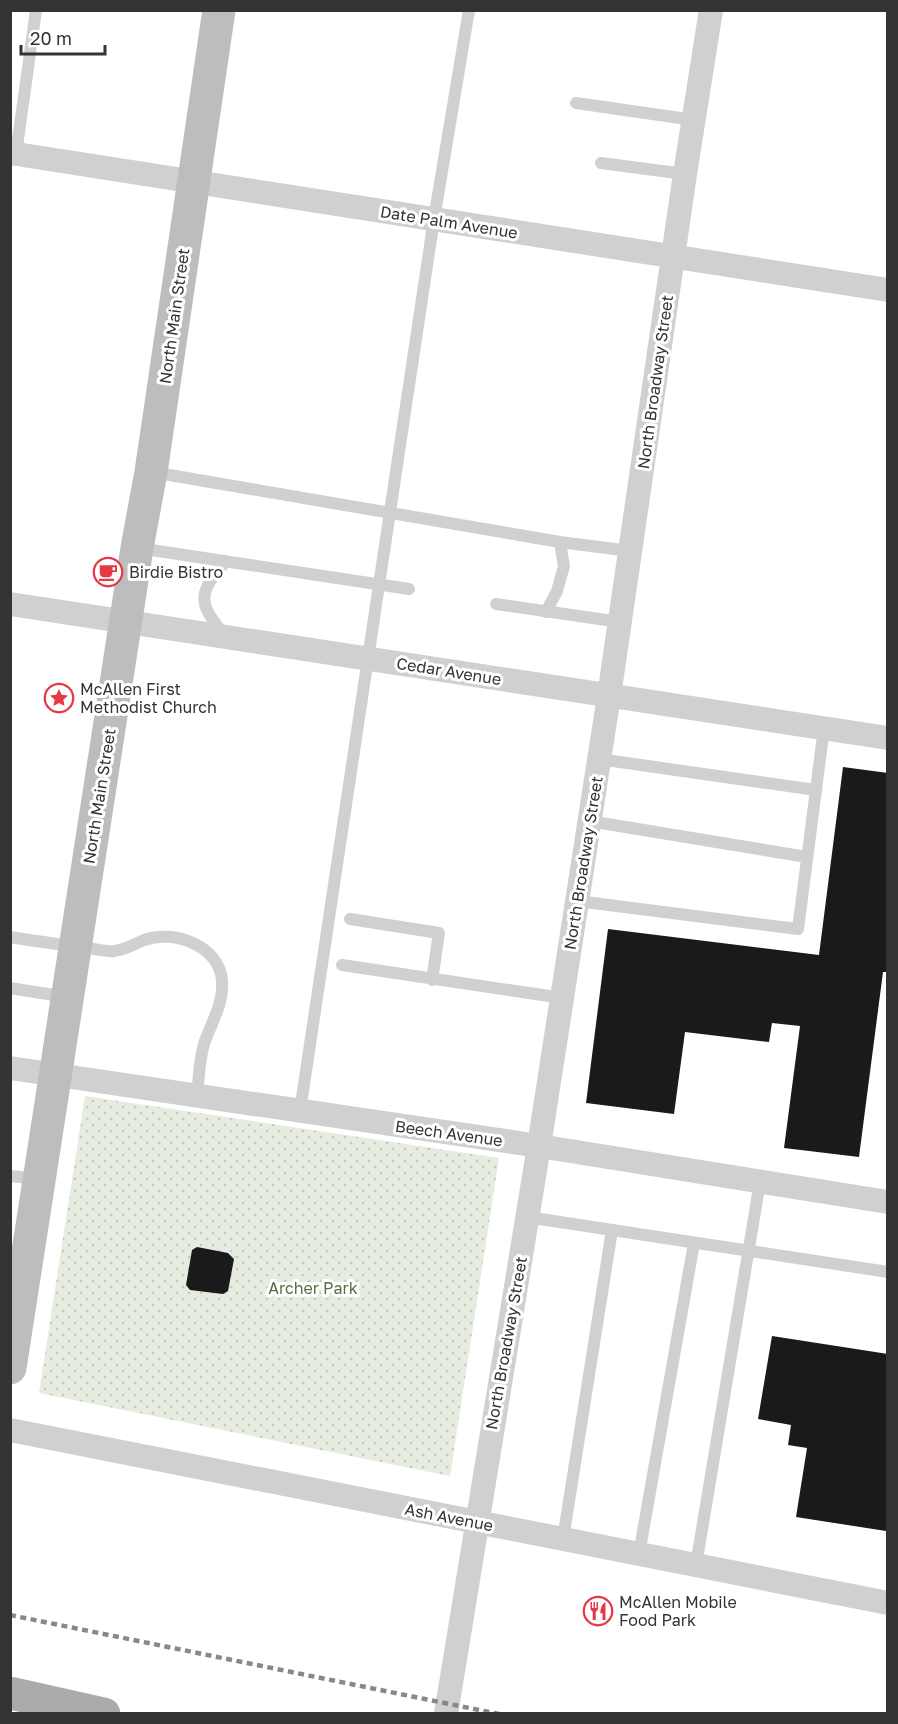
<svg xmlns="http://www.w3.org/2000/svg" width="898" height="1724" font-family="'Golos Text',sans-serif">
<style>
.park{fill:url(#park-dots)}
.building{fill:#1a1a1a}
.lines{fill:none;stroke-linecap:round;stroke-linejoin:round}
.lane{stroke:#d0d0d0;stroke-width:12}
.street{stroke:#d0d0d0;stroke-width:24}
.secondary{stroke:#bdbdbd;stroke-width:33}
.primary{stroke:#ababab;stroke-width:33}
.rail{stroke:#888;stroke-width:4.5;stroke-dasharray:6 4.5;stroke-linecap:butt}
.labels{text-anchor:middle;stroke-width:6;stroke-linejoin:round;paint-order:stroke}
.street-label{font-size:16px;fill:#333;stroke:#fff}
.poi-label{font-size:16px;fill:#333;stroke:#fff;text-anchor:start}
.park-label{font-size:16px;fill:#56703f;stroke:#fff}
</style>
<defs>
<pattern id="park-dots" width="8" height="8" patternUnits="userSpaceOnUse" patternTransform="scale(1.5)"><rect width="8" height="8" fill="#e6ecdf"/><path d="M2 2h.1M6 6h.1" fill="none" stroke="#c6cbc0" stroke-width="1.8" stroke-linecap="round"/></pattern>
</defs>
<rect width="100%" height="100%" fill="#fff"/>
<path class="park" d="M85,1096L499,1158L450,1476L39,1393Z"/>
<path class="building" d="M843,767L888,773V972H883L859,1157L784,1148L800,1026L772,1023L769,1042L685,1032L674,1114L586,1103L608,929L819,955Z
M197,1247L228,1253L234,1259L228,1291L223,1294L190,1290L186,1285L192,1250Z
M772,1336L888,1354L886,1531L796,1517L807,1448L788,1445L791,1425L758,1419Z"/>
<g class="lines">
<path class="lane" d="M576,103L694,120
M16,154L36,10
M601,163L685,174
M152,472L560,542L630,551
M138,548L409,589
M496,604L620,622
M546,612L557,591L564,566L560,542
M224,634C196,602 199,592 226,561
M599,759L816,790
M589,821L807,857
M577,901L798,929L824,728
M350,919L439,933L432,980
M10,937C36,941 62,945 87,948C96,949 106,952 114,951C126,950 134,944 144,940C174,929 220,946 222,981C224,1002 212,1022 205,1041C199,1058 199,1079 197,1096
M342,965L562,998
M10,988L66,997
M300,1111L434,219L469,10
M10,1176L39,1179
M527,1217L888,1272
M563,1539L612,1230
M639,1554L694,1243
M696,1565L760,1182"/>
<path class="street" d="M10,153L888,290
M10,604L888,738
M10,1068L539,1146L888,1202
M10,1430L888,1603
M446,1714L539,1146L609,696L685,174L711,10"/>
<path class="secondary" d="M10,1368L137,548L151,472L219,10"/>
<path class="primary" d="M10,1693L104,1714"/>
<path class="rail" d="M10,1615L499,1714"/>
</g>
<defs>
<g id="cafe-ring" transform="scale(1.5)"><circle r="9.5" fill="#fff" stroke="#e63946" stroke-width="1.5"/><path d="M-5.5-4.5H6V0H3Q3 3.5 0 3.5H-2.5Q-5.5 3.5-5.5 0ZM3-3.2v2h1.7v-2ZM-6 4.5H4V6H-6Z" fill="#e63946"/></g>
<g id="sight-ring" transform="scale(1.5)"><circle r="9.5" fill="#fff" stroke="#e63946" stroke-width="1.5"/><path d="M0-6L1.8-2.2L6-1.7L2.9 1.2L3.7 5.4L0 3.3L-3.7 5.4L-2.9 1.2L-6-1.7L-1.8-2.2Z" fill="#e63946"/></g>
<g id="restaurant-ring" transform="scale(1.5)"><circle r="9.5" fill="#fff" stroke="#e63946" stroke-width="1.5"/><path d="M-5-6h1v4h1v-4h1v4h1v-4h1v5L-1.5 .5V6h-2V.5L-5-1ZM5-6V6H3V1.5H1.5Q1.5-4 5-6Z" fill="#e63946"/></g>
</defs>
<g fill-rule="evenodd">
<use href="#cafe-ring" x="108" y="572"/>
<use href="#sight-ring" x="59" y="698"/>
<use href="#restaurant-ring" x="598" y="1611"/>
</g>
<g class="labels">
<g class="street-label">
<text transform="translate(449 222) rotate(9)" y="6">Date Palm Avenue</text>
<text transform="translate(174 316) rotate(-82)" y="6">North Main Street</text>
<text transform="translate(655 382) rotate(-82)" y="6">North Broadway Street</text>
<text transform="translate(449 671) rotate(9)" y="6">Cedar Avenue</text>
<text transform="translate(99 796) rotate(-81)" y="6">North Main Street</text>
<text transform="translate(583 863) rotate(-81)" y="6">North Broadway Street</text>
<text transform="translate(449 1133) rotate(8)" y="6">Beech Avenue</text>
<text transform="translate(506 1343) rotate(-80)" y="6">North Broadway Street</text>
<text transform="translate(449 1517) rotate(11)" y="6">Ash Avenue</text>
</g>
<g class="poi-label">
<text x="129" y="578">Birdie Bistro</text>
<text x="80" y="695">McAllen First<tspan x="80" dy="18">Methodist Church</tspan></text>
<text x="619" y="1608">McAllen Mobile<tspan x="619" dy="18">Food Park</tspan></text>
</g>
<g class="park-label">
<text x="313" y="1294">Archer Park</text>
</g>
</g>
<rect width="898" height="1724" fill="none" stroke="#333333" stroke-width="24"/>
<path d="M21 45v9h84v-9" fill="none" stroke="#333333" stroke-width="3"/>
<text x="30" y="45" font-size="18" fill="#333333" stroke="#ffffff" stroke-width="4.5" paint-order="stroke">20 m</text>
</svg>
